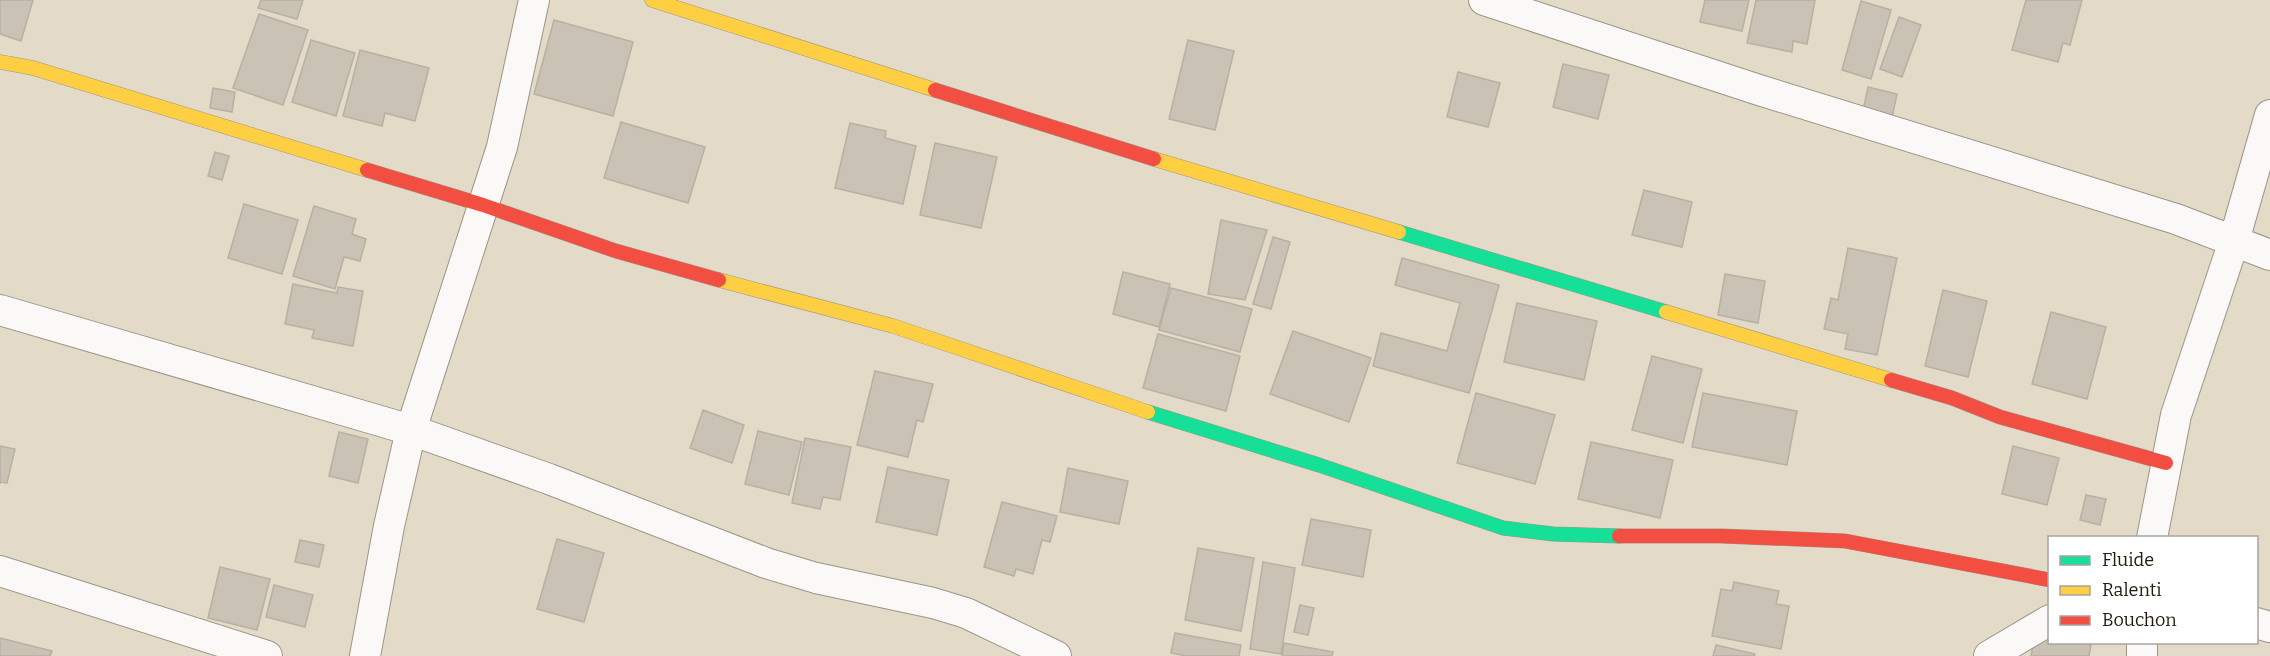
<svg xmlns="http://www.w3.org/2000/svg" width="2270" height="656" font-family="Bitter,serif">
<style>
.building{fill:#cac2b4;stroke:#b8b0a2;stroke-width:1.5}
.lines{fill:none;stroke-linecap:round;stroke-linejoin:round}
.street-casing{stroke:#9c9587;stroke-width:32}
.fast-casing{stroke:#9c9587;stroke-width:15}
.slow-casing{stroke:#9c9587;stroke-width:15}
.jam-casing{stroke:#9c9587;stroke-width:15}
.street{stroke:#fbf9f7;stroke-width:30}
.fast{stroke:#16e098;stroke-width:14}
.slow{stroke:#ffcf43;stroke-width:14}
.jam{stroke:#f24e42;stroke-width:14}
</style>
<rect width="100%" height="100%" fill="#e4dac8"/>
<path class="building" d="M0,0H33L21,41L0,34Z
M261,0H303L297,19L258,8Z
M1705,0H1749L1742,31L1700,22Z
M1756,0H1815L1807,44L1793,41L1792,52L1747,43Z
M2026,0H2082L2070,45L2063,43L2058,62L2012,50Z
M1861,1L1891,10L1871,79L1842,70Z
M259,14L308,30L283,105L233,88Z
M1899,17L1921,25L1902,77L1880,69Z
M554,20L633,42L613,116L534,94Z
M311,40L355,53L336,116L292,102Z
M1188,40L1234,51L1215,130L1169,119Z
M360,50L429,68L415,121L385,113L382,126L343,116Z
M1563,64L1609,75L1598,119L1553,107Z
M1458,72L1500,83L1488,127L1447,117Z
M1868,87L1897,94L1891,122L1862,116Z
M213,88L235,92L232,112L210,108Z
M621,122L705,147L688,203L604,178Z
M850,123L886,131L885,138L916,146L903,204L835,188Z
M935,143L997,157L981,228L920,215Z
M215,152L229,156L222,180L208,176Z
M1644,190L1692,202L1682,247L1632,235Z
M244,204L298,220L282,274L228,258Z
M314,206L356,219L352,234L366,239L360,261L344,257L335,289L293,276Z
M1221,220L1267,230L1245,300L1208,294Z
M1273,237L1290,242L1271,309L1253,304Z
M1848,248L1897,258L1877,355L1845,349L1848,334L1824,329L1831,298L1838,300Z
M1402,258L1499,285L1469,393L1373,366L1381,333L1447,351L1460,303L1395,285Z
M1123,272L1170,284L1159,327L1113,314Z
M1725,274L1765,281L1758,323L1718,315Z
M293,284L337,293L338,287L363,291L353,346L312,338L314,330L285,324Z
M1171,288L1252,309L1240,352L1159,330Z
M1943,290L1987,301L1968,377L1925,366Z
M1517,303L1597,321L1584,380L1504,362Z
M2051,312L2106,327L2087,399L2032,384Z
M1293,331L1371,358L1349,422L1270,394Z
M1158,334L1240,356L1226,411L1143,388Z
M1652,356L1702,369L1683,443L1632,430Z
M875,371L933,384L923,422L917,420L908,457L857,445Z
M1476,393L1555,415L1535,484L1457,463Z
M1703,393L1797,411L1787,465L1692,447Z
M703,410L744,425L732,463L690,448Z
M758,431L802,442L789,495L745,484Z
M339,432L368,439L358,483L329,476Z
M805,438L851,447L840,500L823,497L820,509L792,503Z
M1591,442L1673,460L1660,518L1578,499Z
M0,446L15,449L7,483L0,482V484Z
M2013,446L2059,458L2047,505L2002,494Z
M888,467L949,480L937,535L876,522Z
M1068,468L1128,481L1119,524L1060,512Z
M2086,495L2106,499L2100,525L2080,520Z
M1002,502L1057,516L1050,542L1042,540L1033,574L1016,569L1014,576L984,567Z
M1311,519L1371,530L1363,577L1302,565Z
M557,539L604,553L584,622L537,609Z
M300,540L324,545L319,567L295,562Z
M1198,548L1254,558L1241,631L1185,620Z
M1263,562L1295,568L1281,654L1250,649Z
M220,567L270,579L257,630L208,618Z
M1734,582L1779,591L1776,604L1789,606L1781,649L1712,636L1721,589L1732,591Z
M274,585L313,595L305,627L266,617Z
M1300,605L1314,608L1308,635L1294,632Z
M1175,633L1241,645L1239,656H1186L1171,653Z
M2035,634L2050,637V642H2079L2091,645L2089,656H2031Z
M0,638L52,651L50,656H0Z
M1284,643L1333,652L1332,656H1282Z
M1716,645L1755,654L1754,656H1713Z"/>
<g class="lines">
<g class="street-casing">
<path id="street" d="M1484,0L1759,90L2176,219L2270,255
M0,310L411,430L549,479L766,563L816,578L933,603L966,613L1056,656
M2152,538L2176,415L2234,241L2270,115
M0,571L267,656
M2256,623L2270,627
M2142,642V656
M365,656L389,526L411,430L502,147L534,0
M1989,656L2050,620"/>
</g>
<g class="fast-casing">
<path id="fast" d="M1399,232L1666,312
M1148,412L1319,465L1503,528L1553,534L1619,536"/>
</g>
<g class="slow-casing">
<path id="slow" d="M652,0L935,90
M0,62L33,68L367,170
M1154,159L1399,232
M719,280L893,326L1148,412
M1666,312L1891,380"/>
</g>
<g class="jam-casing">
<path id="jam" d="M935,90L1154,159
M367,170L483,205L616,251L719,280
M1891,380L1952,398L2000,417L2166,463
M1619,536H1721L1845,541L2050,580"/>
</g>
<use href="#street" class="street"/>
<use href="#fast" class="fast"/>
<use href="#slow" class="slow"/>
<use href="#jam" class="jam"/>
</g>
<rect x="2048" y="536" width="210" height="108" fill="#ffffff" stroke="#a7a49f" stroke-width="1.5"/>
<rect x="2060" y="556" width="30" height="9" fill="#16e098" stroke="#a7a49f" stroke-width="1.5"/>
<text x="2102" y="566" font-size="18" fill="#221c0f">Fluide</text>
<rect x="2060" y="586" width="30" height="9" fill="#ffcf43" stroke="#a7a49f" stroke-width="1.5"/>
<text x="2102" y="596" font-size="18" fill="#221c0f">Ralenti</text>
<rect x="2060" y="616" width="30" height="9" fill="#f24e42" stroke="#a7a49f" stroke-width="1.5"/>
<text x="2102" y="626" font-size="18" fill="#221c0f">Bouchon</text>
</svg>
